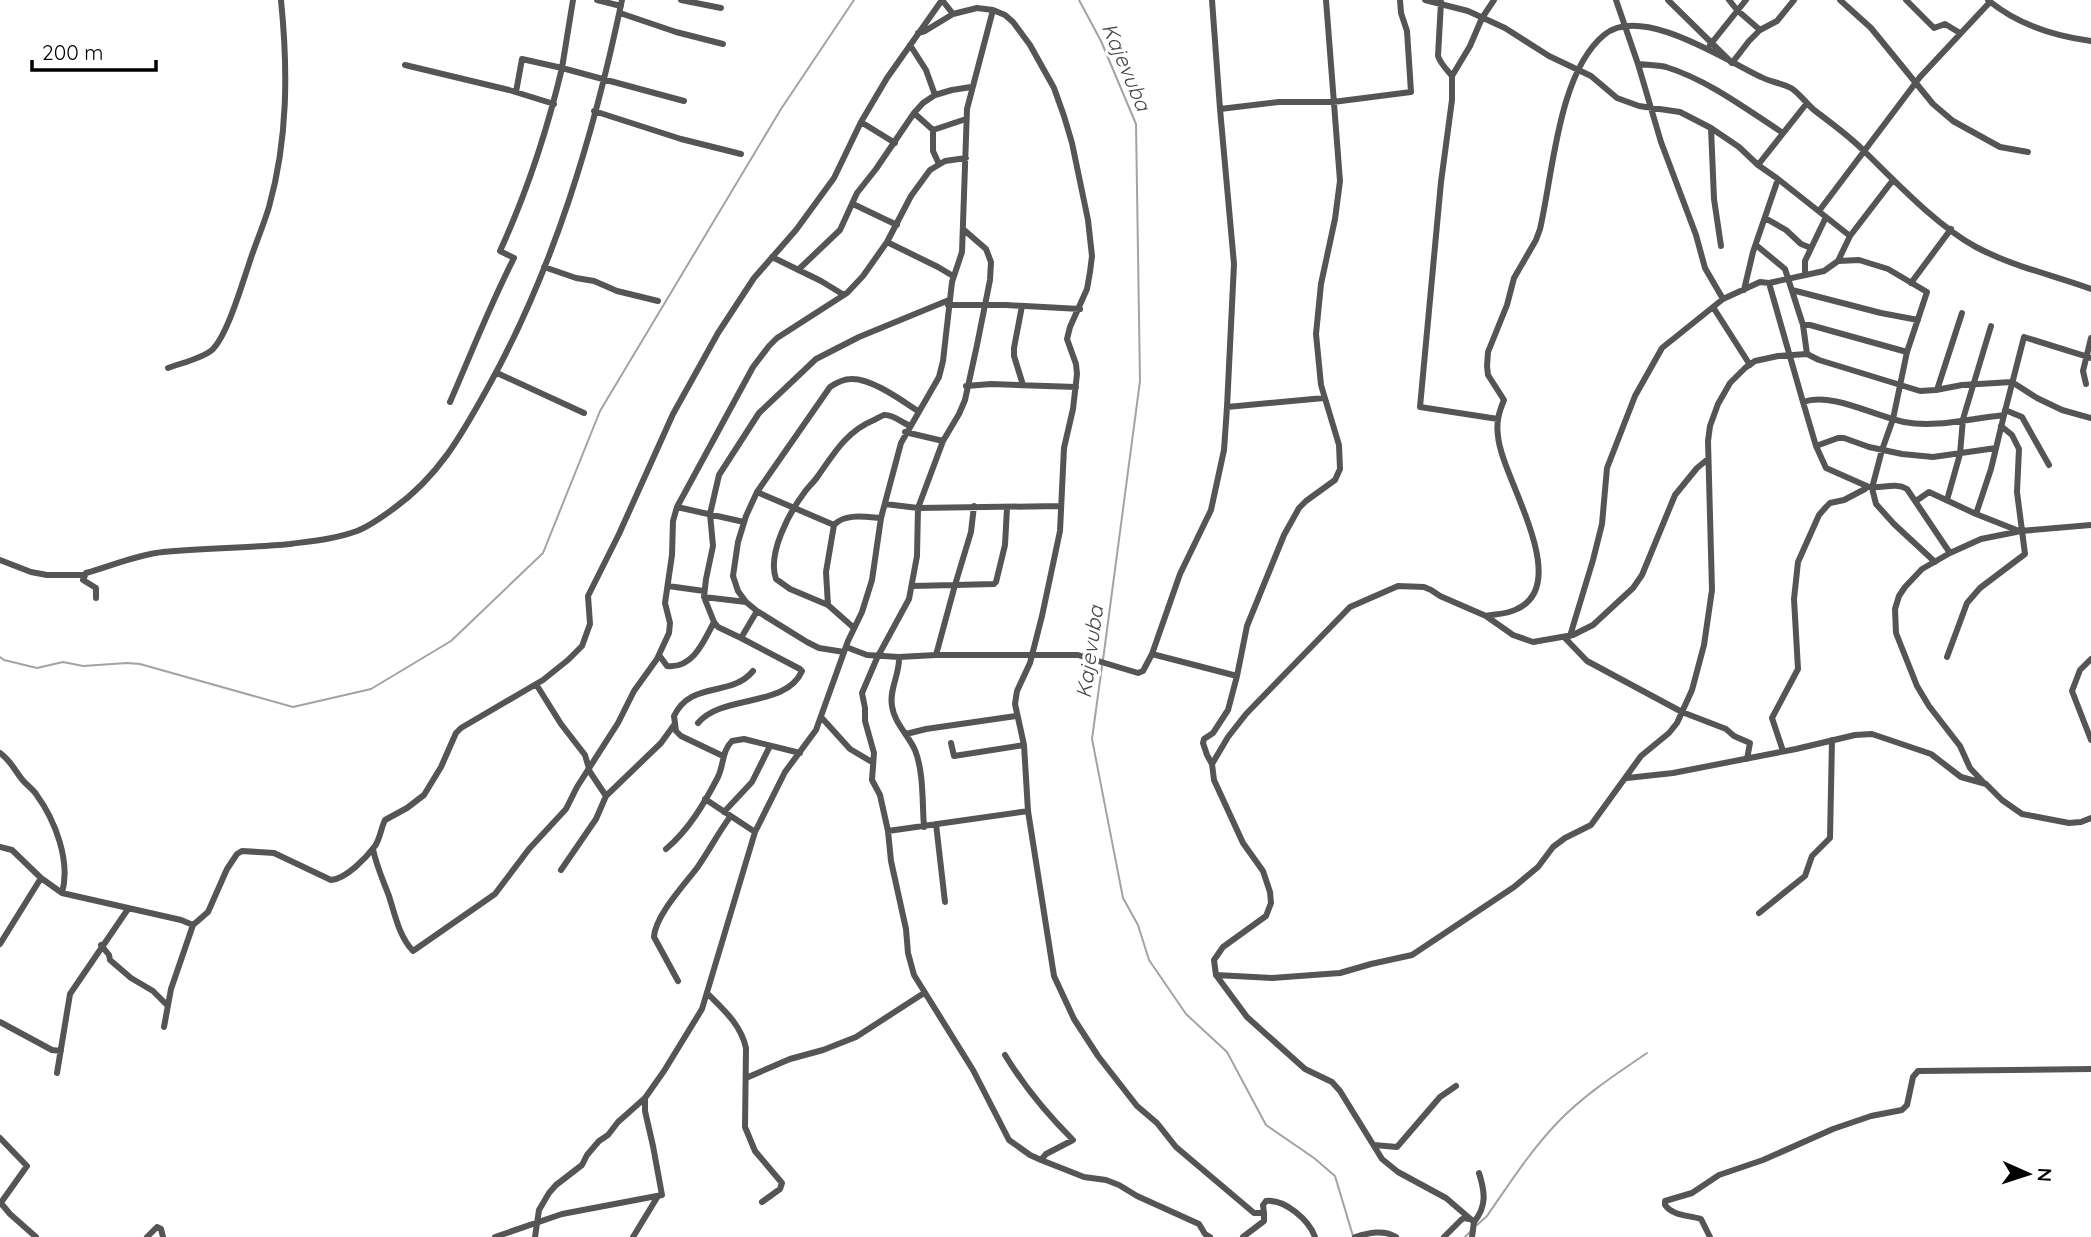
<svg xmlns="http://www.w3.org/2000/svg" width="2091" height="1237" font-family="Quicksand,sans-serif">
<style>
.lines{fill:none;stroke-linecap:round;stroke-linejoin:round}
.stream{stroke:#a3a3a3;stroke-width:2}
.minor{stroke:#555;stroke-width:6}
.labels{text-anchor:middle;stroke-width:6;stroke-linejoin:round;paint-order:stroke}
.water-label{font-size:21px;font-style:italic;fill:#444;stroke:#fff}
</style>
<rect width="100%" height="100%" fill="#fff"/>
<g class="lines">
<path class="stream" d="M1079,0L1101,41L1136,124L1140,381L1103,660
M0,657L4,660L37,668L63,662L83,666L127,663L140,664L293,707L371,689L451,641L543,553L600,411L781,109L854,0
M1102,666L1092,739L1123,898L1138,925L1149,960L1186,1014L1227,1052L1266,1125L1314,1158L1335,1176L1353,1236
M1477,1225L1487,1216C1509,1184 1531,1150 1558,1122C1584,1095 1616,1074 1647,1053
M1465,1237L1471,1231"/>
<path class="minor" d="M597,0L621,6
M681,0L721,8
M942,0L953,14L977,8L993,10L1005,15L1013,22L1030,45L1054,88L1064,116L1072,143L1088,220L1092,256L1090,272L1087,289L1070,327L1067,339L1076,364L1077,374L1073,409L1064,448L1060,531L1042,616L1030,663L1017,691L1015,704L1024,745L1028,811L1054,976L1074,1019L1098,1056L1137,1106L1157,1123L1176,1147L1254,1213H1264L1263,1205L1266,1201C1285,1199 1309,1220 1315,1237
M1212,0L1220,109L1279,102H1333L1411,92L1407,31L1401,13L1400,0
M1326,0L1340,181L1335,219L1321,284L1316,334L1321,385L1339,445L1340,469L1335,480L1306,501L1299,508L1284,535L1247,626L1237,676L1228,710L1213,733L1204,739L1203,743L1207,755L1212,764L1214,780L1243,843L1263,871L1270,892L1271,903L1266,916L1223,947L1214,960L1216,975L1247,1017L1305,1069L1332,1082L1340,1091L1382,1159L1398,1172L1446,1198L1474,1222L1472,1237
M1425,0L1468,11L1505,28L1549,56L1591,76L1617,98L1639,106L1680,112L1711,128L1739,147L1758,165L1778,179L1850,236L1838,261L1859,260L1888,269L1927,292L1907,352L1893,419L1882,450L1872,488L1876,504L1894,524L1935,562
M1494,0L1482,18L1470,46L1452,76V100L1441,182L1420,407L1498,419
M1616,0L1638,64L1661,142L1696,235L1705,268L1723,299L1760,282L1769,283L1803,402L1816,446L1826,468L1869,487C1882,489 1895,482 1907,489L1950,553
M1668,0L1732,63L1749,41L1760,30L1777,21L1794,0
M1729,0L1737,10L1760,30
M1840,0L1871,28L1933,104L1953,121L2000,147L2028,152
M1906,0L1934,28L1945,24L1960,33
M1988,0C2018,25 2053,36 2091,41
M1441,2L1438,56C1440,63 1447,70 1452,76
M620,13L676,32L723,44
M918,33L925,31L953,14
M910,45L926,70L935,95
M1710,45L1746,0
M1638,64C1647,65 1657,65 1666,67C1708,80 1746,109 1783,133
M405,65L509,90L554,104
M516,92L522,59L562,68L573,0
M1220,109L1234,264L1227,407L1324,398
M594,111L681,139L741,154
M914,113L933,130
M861,122L895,143
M1711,128L1714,199L1721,246
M939,164L933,151V130L966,119
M1758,165L1807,103
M853,204L897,225
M1819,211L1920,77L1990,2
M1765,218L1786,230L1801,244L1811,248
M963,229L986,249L991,262L990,280L977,345L965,400L959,414L943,441L918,508L917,556L909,599L877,658L862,693L865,708V721L874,753L872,780L880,795L888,831L891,861L906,929L908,953L914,975L973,1070L1009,1140L1030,1155L1041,1160L1084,1177L1106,1180L1119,1185L1137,1196L1199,1224L1205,1234L1210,1237
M1850,236L1893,180
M887,242L938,267L953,276
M1756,245L1785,269L1803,325L1807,354
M772,257L821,281L844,295
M544,267L576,278L594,281L617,291L658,301
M798,270L840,230L857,193L876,169L914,113L923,103L935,95L952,90L971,87
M1805,274V261L1826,217
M1769,283L1824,271L1838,261
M1911,283L1951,229
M1744,290L1753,252L1778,179
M1792,290L1881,313L1918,320
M948,305H1006L1080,309
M1022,306L1014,348V356L1023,385
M1713,307L1750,365
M1803,325H1810L1907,352
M168,368C181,363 201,359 212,350C227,336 241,287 248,267C254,247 263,227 269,207C288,139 288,70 281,0
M497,373L584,413
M2086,384L2083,371L2091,338
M966,386L991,384L1076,387
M1937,390L1962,313
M450,402C471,354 490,305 514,258L500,251C527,192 547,131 562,68L684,101
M1803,402C1832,392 1874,416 1904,422C1934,428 1967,419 1997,416L2004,415L2024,337L2091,358
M2005,410L2022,417L2049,465
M2004,415L1991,469L1976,514L2019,531
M905,432L943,441
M1816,446L1838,438H1844L1869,447L1902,454L1933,457L1996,448
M757,492L834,525
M1947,500L1960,454L1963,419L1991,326
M1916,501L1929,492L1976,514
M885,504L918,508L1061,506
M677,507L744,522
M0,560L31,572L47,575H84
M668,586L704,591
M912,586L955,585L971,532L974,506
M704,597L746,602
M96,598V588L83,580L86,573C112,566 135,555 163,552C205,548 247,548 290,544C312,541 335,539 357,531C370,526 382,517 393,509C438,477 461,436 487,389C554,269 594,134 622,0
M828,605L826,572L834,525C845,513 866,517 881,518
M757,611L741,638L718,627L714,622L704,597L706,579L713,546L710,514L719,475L759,413L816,359L859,337L949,300
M1486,616C1496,614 1508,614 1517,609C1574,583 1501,477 1498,436C1496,422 1499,412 1504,400L1488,375L1487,366L1488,352L1507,305L1514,278L1536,240L1540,229C1553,174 1558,73 1604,35C1641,4 1725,60 1761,77C1770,82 1782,83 1791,88C1799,93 1806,103 1814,110C1831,123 1848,135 1863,150C1896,182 1936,225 1976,247C2011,266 2053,275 2091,289
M854,628L828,605L790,589L776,579C767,554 789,513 804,493C808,487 814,482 818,476C834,453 847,431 874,420C878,418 881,416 884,415C893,414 902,423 909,425
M1570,636L1593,560L1602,524L1607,468L1635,396L1662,348L1723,299
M1564,637L1587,661L1682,712L1726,729L1734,736L1750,743L1747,759
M846,647L867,655L899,657L936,655H1078L1138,673L1143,671L1152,654L1237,676
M844,652L819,648L807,642L757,611L746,602L738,591L733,576L738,542L746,516L757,492L830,387C836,383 843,379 851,379C871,378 901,400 918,411
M1152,654L1180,574L1211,510L1224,450L1227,407
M659,655L667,666C693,669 704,641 714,622
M936,655L955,585L994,584L996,582L1005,545L1007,508
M899,657C900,674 889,689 892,706C894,722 908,735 915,750C924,773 922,802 924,827
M1947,657L1967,603L1980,588L2025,554L2017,492L2019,449L2012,435L2001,426
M2091,659L2080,670L2072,691L2091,740
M536,684L561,724L585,755L590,772L606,796
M821,717L850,749L872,762
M698,723C722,694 786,708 802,671L800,669L741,638
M906,734L926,729L1016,716
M951,743L954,756L1024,745
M1783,751L1772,718L1798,669L1794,599L1798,562L1819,515L1826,507L1830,503L1844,500L1865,489L1866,486
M0,753C10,760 14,769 21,778C25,784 32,788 36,794C55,820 71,861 62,893
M723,756L681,736L676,731L674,716C691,680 731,698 753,671
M1212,764L1228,737L1246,714L1350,607L1398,586L1424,587L1431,590L1440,596L1486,616L1513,635L1533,642L1573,635L1593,625L1633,588L1642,575L1675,495L1697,468L1708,459
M1627,778L1673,773L1796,749L1855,735L1872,734L1931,754L1961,777L1986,784L2002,800L2022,814L2069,823L2081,822L2091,818
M1984,783L1970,768L1960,746L1929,706L1917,686L1896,633L1895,609L1899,596L1905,587L1922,569L1950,553L1981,539L2021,531L2091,525
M705,799L755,832
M724,812L752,782L770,746
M936,824L945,902
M888,831L1028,811
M0,847L12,850L41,878L62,893L181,920L193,925L208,912L227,869L237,854L242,851L274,853L331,880C346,879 366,858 375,846C380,839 381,828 385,820L407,808L424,795L441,767L456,733L461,728L543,680L568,660L582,646L590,624L588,596L619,534L673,414L718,333L754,278L796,230L834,178L861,122L887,78L942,0
M373,849C376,865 383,880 389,896C395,915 399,936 413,951L495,894L529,849L566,809L577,787L618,723L634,691L657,659L669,633L670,623L665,603L672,555L673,521L677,507L753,367L769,346L777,338L847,293L863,276L887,242L911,196L930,170L945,161L966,158
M666,849C689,830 705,802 718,777C724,764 722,751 732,741L744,739L800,753
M561,870L596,819L606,796L661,743L674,725
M1759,913L1805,876L1812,856L1830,838L1832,740
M0,944L41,878
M101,945L109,955L110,960L131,978L153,991L167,1005
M1216,975L1272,978L1340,973L1371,964L1412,955L1514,887L1538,867L1553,847L1565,838L1591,825L1641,756L1669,733L1677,723L1692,690L1704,645L1712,590L1708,441L1710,426L1718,404L1730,383L1745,368L1755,361L1778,356L1807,354L1819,360L1920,391L1936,390L1962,385L2012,382L2037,398L2062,410L2091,418
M678,981L654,937C655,916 684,885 697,868C709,851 718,833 730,817
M708,994C724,1010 741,1025 746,1048L745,1127L755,1151L782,1183L780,1189L762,1202
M0,1022L52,1050L61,1051
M164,1027L171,989L193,925
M1005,1055C1025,1088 1046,1113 1073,1140L1046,1154L1041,1160
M57,1073L70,994L128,909
M746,1078L790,1059L823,1050L856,1037L924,993
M0,1138L27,1166L0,1204
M1374,1145L1397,1147L1440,1097L1456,1086
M0,1202L10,1214L36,1237
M1474,1222C1487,1206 1485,1192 1479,1173
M147,1237L157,1227L161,1229L163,1237
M495,1237L562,1214L662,1195L653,1146L645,1111V1098
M535,1237L539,1210L549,1193L556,1185L582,1165L587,1155L599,1141L608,1135L618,1122L645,1098L664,1071L702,1009L755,832L785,772L816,730L848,641L862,612L872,580L881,518L901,443L939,377L943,361L952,282L962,252L967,109L993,10
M633,1237L658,1196
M1243,1237L1264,1221V1213
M1355,1237C1368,1233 1384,1229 1396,1237
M1444,1237L1461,1220L1464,1218L1469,1219
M1710,1237L1701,1219C1688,1215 1673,1216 1665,1205V1201L1692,1193L1719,1175L1763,1160L1833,1129L1871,1116L1902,1110L1907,1105L1913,1077L1918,1071L2091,1069"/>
</g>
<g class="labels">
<g class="water-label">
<text transform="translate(1126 67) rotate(67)" y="7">Kajevuba</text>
<text transform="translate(1090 652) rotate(-82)" y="7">Kajevuba</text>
</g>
</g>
<g transform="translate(2028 1174) rotate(93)" stroke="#ffffff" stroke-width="5" paint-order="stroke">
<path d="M0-5L12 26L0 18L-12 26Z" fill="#000000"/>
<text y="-10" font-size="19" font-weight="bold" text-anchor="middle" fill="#000000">N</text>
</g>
<path d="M32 60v10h124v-10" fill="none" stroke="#000000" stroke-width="3.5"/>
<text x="42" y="60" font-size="21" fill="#000000" stroke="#ffffff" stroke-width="5" paint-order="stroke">200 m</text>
</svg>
